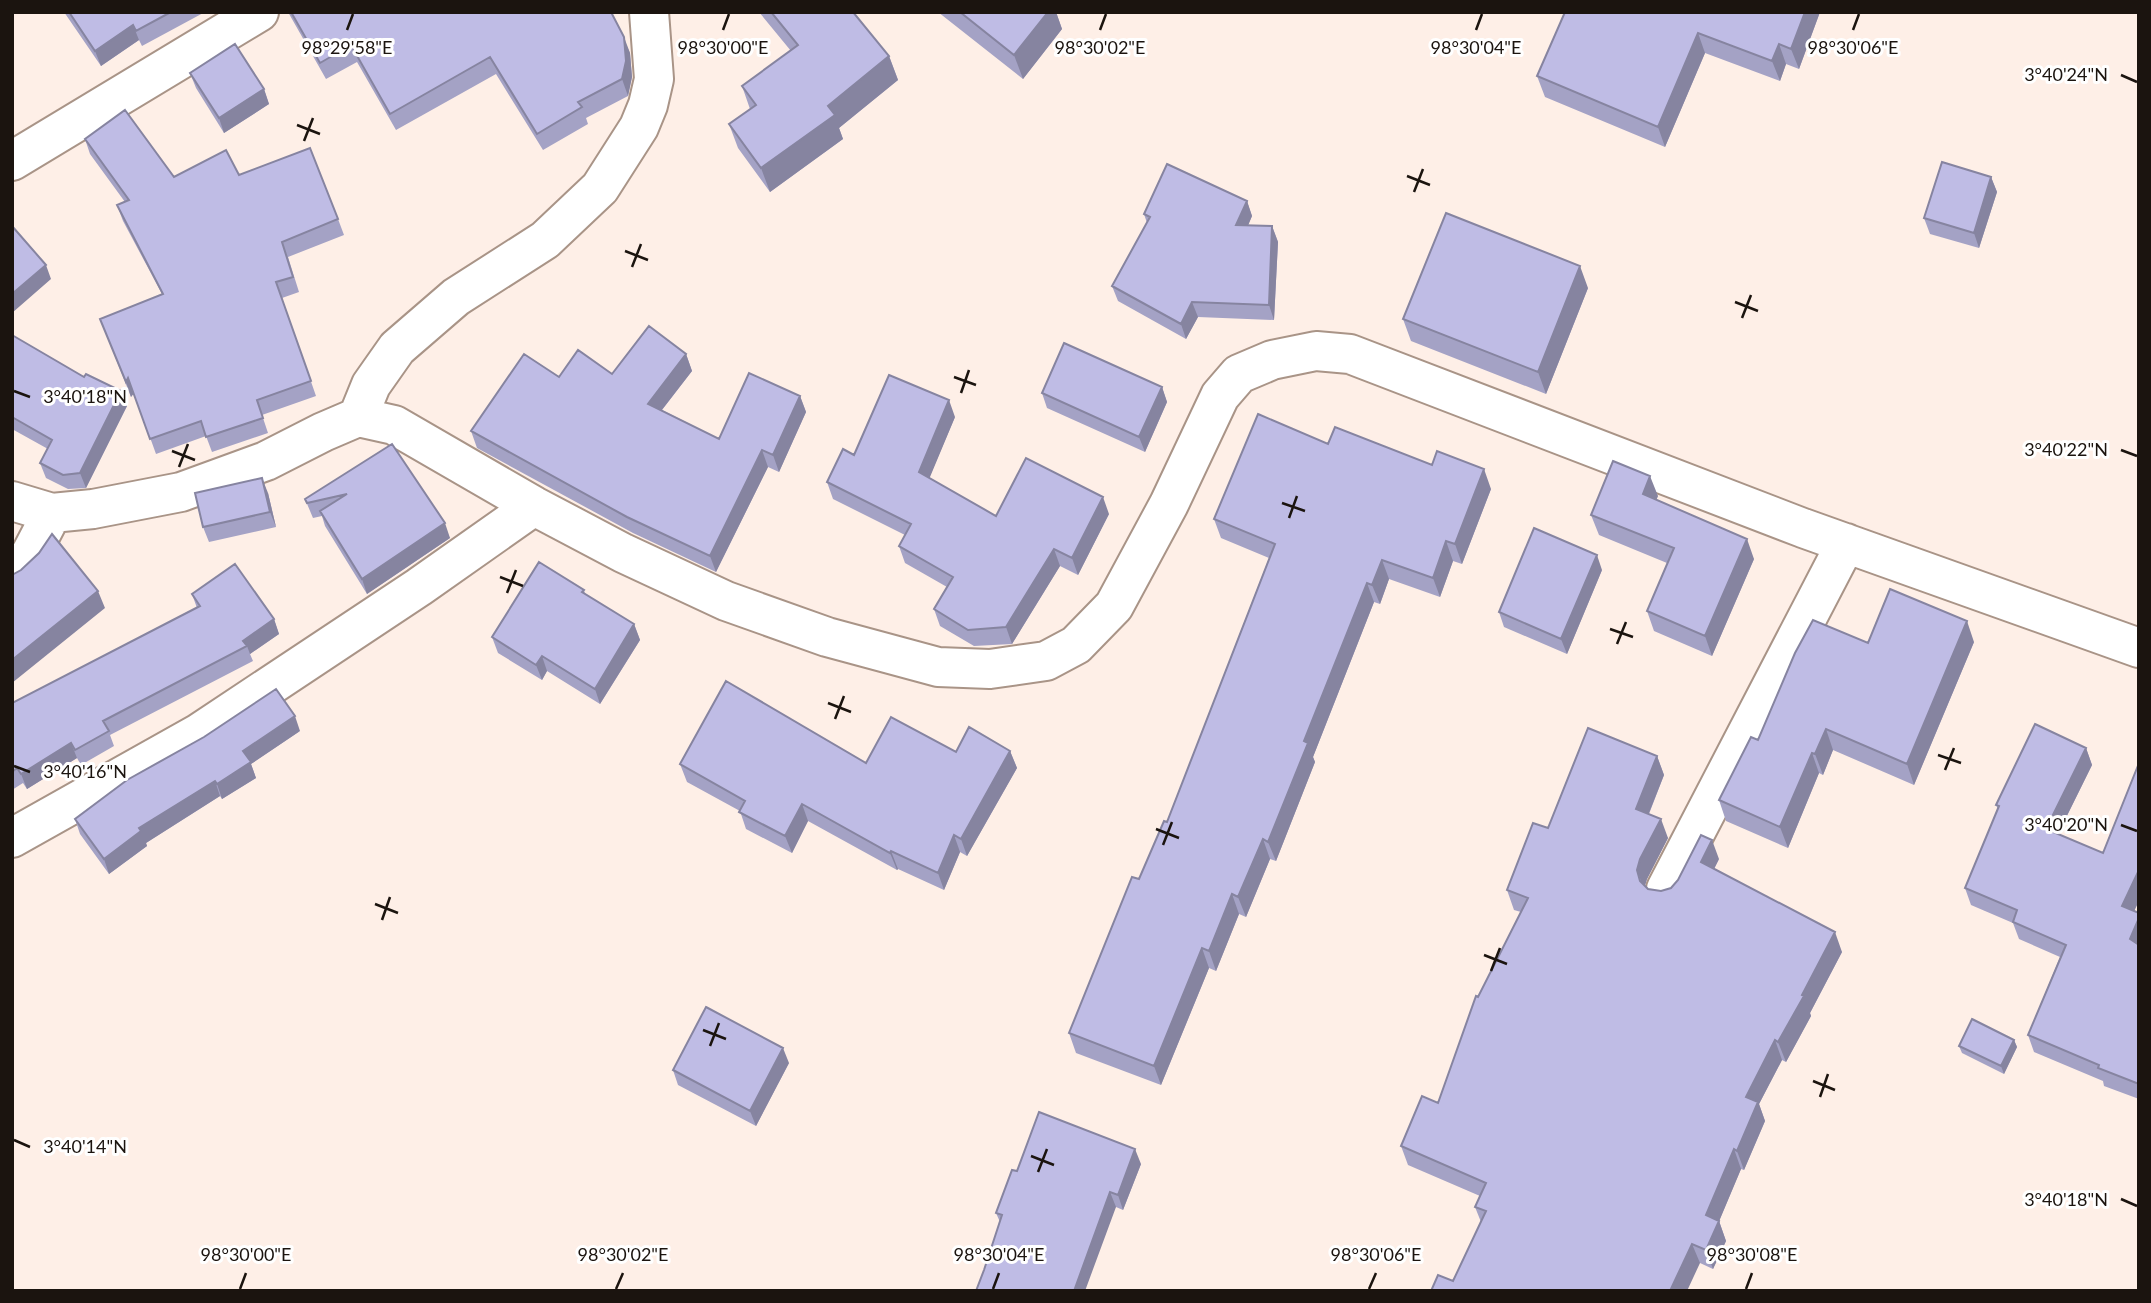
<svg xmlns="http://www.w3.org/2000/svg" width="2151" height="1303" font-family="Lato,sans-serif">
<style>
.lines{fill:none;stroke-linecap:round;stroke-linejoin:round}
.minor-casing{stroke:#a99487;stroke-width:42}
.minor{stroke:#fff;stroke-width:38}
.wall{fill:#a4a2c5}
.shaded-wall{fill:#8684a0}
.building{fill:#bfbce5;stroke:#8684a0;stroke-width:2}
.ticks{fill:none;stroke:#1b140f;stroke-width:2.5}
.ticks-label{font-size:18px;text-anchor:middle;fill:#1b140f;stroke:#fff;stroke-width:6;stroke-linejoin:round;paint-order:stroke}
</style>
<rect width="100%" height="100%" fill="#feefe7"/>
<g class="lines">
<g class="minor-casing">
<path id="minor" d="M12,161L259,12
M358,417L371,385L397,348L456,297L545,240L600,188L639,127L648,105L654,79L649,12
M12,501L52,513L93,509L181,492L266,461L323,432L358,417L394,425L534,506L623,553L726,601L827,637L938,667L990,669L1046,661L1076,645L1114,606L1169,504L1220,396L1239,374L1272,360L1316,351L1350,354L1803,528L2139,648
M12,572L30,555L52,513
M12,838L199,733L419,587L534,506
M1666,889L1846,543"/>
</g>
<use href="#minor" class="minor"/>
</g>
<path class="wall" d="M64,12H205L142,46L139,40L101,66Z
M288,12H611L630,53L632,77L628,96L586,118L588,124L543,150L496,74L396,130L357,62L326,79Z
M759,12H853L889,56L898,80L839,128L843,139L770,192L738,148L729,124L750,109L742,86L791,51Z
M938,12H1056L1062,29L1023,79Z
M1565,12H1820L1799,69L1786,64L1780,81L1705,53L1665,147L1545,97L1537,76Z
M190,73L264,89L269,104L224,133L196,88Z
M85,139L174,177L239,175L338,219L344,235L288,257L299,292L282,298L316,396L262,415L268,433L212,452L206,436L156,454L134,393L131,397L100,319L162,294L123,221L117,205L125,202L90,154Z
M1991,177L1997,192L1979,248L1930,234L1924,218Z
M1247,201L1252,216L1248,225L1272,226L1278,242L1274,320L1198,317L1186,339L1118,301L1112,286L1147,223L1144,214Z
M1588,288L1546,394L1411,341L1403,319Z
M12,335L84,377L121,391L127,406L86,488L68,489L46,478L40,463L48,449L12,429Z
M686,354L692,371L662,410L719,439L800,396L806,412L779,472L768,467L716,572L633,533L477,448L471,431L612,374Z
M1162,387L1167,402L1145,452L1047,408L1042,393Z
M955,417L929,478L996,516L1109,514L1078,575L1060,566L1012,644L974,646L940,626L934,609L947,587L905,563L899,546L905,535L833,499L827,482L854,455Z
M392,444L450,538L367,594L325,526L322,516L313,518L305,499Z
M1328,444L1491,489L1462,564L1453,561L1440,597L1389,579L1380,604L1374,602L1313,757L1315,762L1276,861L1270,859L1246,917L1239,914L1216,971L1209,968L1161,1085L1076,1053L1069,1033L1167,822L1269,558L1221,538L1214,519Z
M268,493L276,527L209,542L203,527Z
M1658,496L1656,500L1754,559L1712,656L1654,631L1647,611L1667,563L1599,535L1591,515Z
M1602,570L1567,654L1504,627L1499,612Z
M584,590L585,594L634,624L640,640L600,704L547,671L542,680L498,653L492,637Z
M192,594L274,619L279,634L250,654L253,661L110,735L114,746L81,765L77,758L27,789L23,783L12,790V703L197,608Z
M1974,642L1914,785L1833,750L1823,775L1819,773L1788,848L1726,821L1719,800L1758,740L1868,643Z
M300,731L251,764L256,778L222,799L220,796L146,843L147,846L109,874L80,834L75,819Z
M2086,748L2092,765L2058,834L2134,911L2139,913V1099L2104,1086L2103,1081L2034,1052L2028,1035L2060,957L2019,939L2013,923L1971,905L1965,888L1998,809L1996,805Z
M1010,751L1017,768L967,856L960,852L944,890L898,869L897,870L808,821L792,853L746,829L740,811L687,782L680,764L866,763L956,752Z
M1657,756L1664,775L1649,814L1668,838L1647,879L1645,885L1648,889L1661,891L1671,888L1719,859L1714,869L1842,952L1810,1013L1811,1016L1786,1062L1782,1060L1759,1104L1765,1121L1744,1170L1741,1169L1719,1221L1726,1241L1713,1269L1700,1263L1453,1281L1481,1222L1475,1207L1480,1196L1408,1165L1401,1146L1438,1103L1478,997L1521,912L1514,910L1507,890L1548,828Z
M2014,1040L2017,1047L2004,1074L1962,1053L1959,1046Z
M789,1063L756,1126L678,1085L673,1070Z
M1141,1164L1123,1210L1116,1207L984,1270L1000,1222L996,1213L1017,1171Z"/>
<path class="shaded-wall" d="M1048,12H1056L1062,29L1023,79L1014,55Z
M1805,12H1820L1799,69L1791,49Z
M133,25L139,40L101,66L95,51Z
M1698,33L1705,53L1665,147L1658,127Z
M624,37L630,53L632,77L628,96L622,79Z
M1779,44L1786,64L1780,81L1772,61Z
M889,56L898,80L839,128L843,139L770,192L761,168L828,106Z
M264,89L269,104L224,133L219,118Z
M1991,177L1997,192L1979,248L1974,233Z
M1247,201L1252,216L1242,240L1236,225Z
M1272,226L1278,242L1274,320L1269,305Z
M46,265L51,279L12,313V294Z
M1580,266L1588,288L1546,394L1538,372Z
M1192,302L1198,317L1186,339L1181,324Z
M686,354L692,371L654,420L648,404Z
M128,378L134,393L131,397L126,382Z
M1162,387L1167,402L1145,452L1139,437Z
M121,391L127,406L86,488L80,473Z
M800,396L806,412L779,472L773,455Z
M949,400L955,417L925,489L919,472Z
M762,450L768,467L716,572L710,556Z
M1484,469L1491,489L1462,564L1455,544Z
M1650,476L1658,496L1650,514L1643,494Z
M262,478L268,493L276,527L270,512Z
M1103,497L1109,514L1078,575L1072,558Z
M445,523L450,538L367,594L362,579Z
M1747,539L1754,559L1712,656L1705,636Z
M1446,541L1453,561L1440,597L1433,578Z
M1054,549L1060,566L1012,644L1006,627Z
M1597,555L1602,570L1567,654L1561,639Z
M1382,560L1389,579L1380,604L1372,585Z
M1367,583L1374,602L1313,757L1315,762L1276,861L1268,842L1304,741Z
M98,591L105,608L12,683V660Z
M274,619L279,634L250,654L247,646L243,641Z
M1967,621L1974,642L1914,785L1907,764Z
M634,624L640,640L600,704L595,689Z
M542,656L547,671L542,680L536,665Z
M295,716L300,731L251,764L256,778L222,799L217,784L243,751Z
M1826,729L1833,750L1823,775L1815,754Z
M71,743L77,758L27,789L21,774Z
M2086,748L2092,765L2052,846L2046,829Z
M1010,751L1017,768L967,856L961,839Z
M1812,753L1819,773L1788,848L1780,827Z
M1657,756L1664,775L1643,828L1636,809Z
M215,781L220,796L146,843L147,846L109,874L104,859L139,828Z
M802,804L808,821L792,853L785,836Z
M1661,819L1668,838L1647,879L1644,889L1637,870L1640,859Z
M954,835L960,852L944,890L938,873Z
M1263,839L1270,859L1246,917L1238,897Z
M1712,840L1719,859L1708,881L1701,862Z
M891,851L898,869L897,870L890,853Z
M2139,870V901L2128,924L2122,906Z
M1232,894L1239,914L1216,971L1209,951Z
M2139,918V950L2130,939Z
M1835,932L1842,952L1810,1013L1811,1016L1786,1062L1778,1042Z
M1202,948L1209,968L1161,1085L1154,1066Z
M1775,1040L1782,1060L1759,1104L1765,1121L1744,1170L1737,1151L1746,1097Z
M2014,1040L2017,1047L2004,1074L2001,1066Z
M783,1048L789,1063L756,1126L750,1111Z
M1135,1149L1141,1164L1123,1210L1118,1195Z
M1734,1149L1741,1169L1715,1231L1719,1221L1726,1241L1713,1269L1706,1250V1215Z
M1110,1192L1116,1207L1085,1291H1074Z
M1692,1244L1700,1263L1687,1291H1670Z"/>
<path class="building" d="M69,12H171L136,31L133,25L95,51Z
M291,12H611L624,37L626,61L622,79L578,102L582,107L537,134L490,57L390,114L351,45L320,63Z
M771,12H853L889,56L828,106L835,115L761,168L729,124L756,105L742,86L798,45Z
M960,12H1048L1014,55Z
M1565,12H1805L1791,49L1779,44L1772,61L1698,33L1658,127L1537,76Z
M235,44L264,89L219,118L190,73Z
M125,110L174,177L226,150L239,175L310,148L338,219L282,242L293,277L276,282L311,381L257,400L263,418L206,437L201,421L150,439L128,378L126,382L100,319L163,294L117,205L129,200L85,139Z
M1942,162L1991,177L1974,233L1924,218Z
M1167,164L1247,201L1236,225L1272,226L1269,305L1192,302L1181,324L1112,286L1150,217L1144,214Z
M1446,213L1580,266L1538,372L1403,319Z
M12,226L46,265L12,294Z
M649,326L686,354L648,404L719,439L749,373L800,396L773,455L762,450L710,556L627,517L471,431L524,354L559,377L578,350L612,374Z
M12,335L84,377L86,374L121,391L80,473L63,475L40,463L52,440L12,417Z
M1064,343L1162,387L1139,437L1042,393Z
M889,375L949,400L919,472L996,516L1026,458L1103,497L1072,558L1054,549L1006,627L968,630L934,609L953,577L899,546L911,524L827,482L843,449L854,455Z
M1258,414L1328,444L1335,427L1432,465L1437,451L1484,469L1455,544L1446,541L1433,578L1382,560L1372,585L1367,583L1304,741L1308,743L1268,842L1263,839L1238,897L1232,894L1209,951L1202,948L1154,1066L1069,1033L1132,877L1139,879L1164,821L1167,822L1275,544L1214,519Z
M392,444L445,523L362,579L320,511L347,494L307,503L305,499Z
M1613,461L1650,476L1643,494L1747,539L1705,636L1647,611L1674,548L1591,515Z
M262,478L270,512L203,527L195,493Z
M1534,528L1597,555L1561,639L1499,612Z
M52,534L98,591L12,660V575L21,570L39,553Z
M539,562L584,590L582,592L634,624L595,689L542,656L536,665L492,637Z
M235,564L274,619L243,641L247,646L103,721L109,731L75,750L71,743L21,774L17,768L12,772V703L200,606L192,594Z
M1890,589L1967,621L1907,764L1826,729L1815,754L1812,753L1780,827L1719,800L1751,737L1758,740L1795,653L1813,620L1868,643Z
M726,681L866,763L891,717L956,752L969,727L1010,751L961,839L954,835L938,873L891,851L890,853L802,804L785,836L739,812L745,801L680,764Z
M276,689L295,716L243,751L251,762L217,784L215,781L139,828L141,831L104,859L75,819L127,780L204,737Z
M2035,724L2086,748L2046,829L2103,853L2139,763V870L2122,906L2139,913V918L2130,939L2139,945V1084L2098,1068L2099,1065L2028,1035L2066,945L2013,922L2017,910L1965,888L1999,806L1996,805Z
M1588,728L1657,756L1636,809L1661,819L1640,859L1637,870L1640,881L1648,889L1661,891L1671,888L1678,880L1701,835L1712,840L1701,862L1835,932L1802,995L1804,996L1778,1042L1775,1040L1746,1097L1758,1102L1737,1151L1734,1149L1706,1215L1719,1221L1706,1250L1692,1244L1670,1291H1431L1438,1275L1453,1281L1486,1211L1475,1207L1486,1183L1401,1146L1422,1096L1438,1103L1476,996L1478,997L1528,898L1507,890L1533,823L1548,828Z
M706,1007L783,1048L750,1111L673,1070Z
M1972,1019L2014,1040L2001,1066L1959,1046Z
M1039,1112L1135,1149L1118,1195L1110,1192L1074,1291H976L984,1270L1002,1215L996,1213L1012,1170L1017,1171Z"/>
<path class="ticks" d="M347,30L353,14M723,30L729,14M1100,30L1106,14M1476,30L1482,14M1853,30L1859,14M2121,75L2137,82M297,125L320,134M304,141L313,118M1407,176L1430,185M1414,192L1423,169M625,251L648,260M632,267L641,244M1735,302L1758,311M1742,318L1751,295M954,377L976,385M14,391L30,397M961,393L969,370M2121,450L2137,456M172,451L195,460M179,467L188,444M1282,503L1305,511M1289,518L1297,496M500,577L523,586M507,593L516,570M1610,629L1633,637M1617,644L1626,622M828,703L851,712M835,719L844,696M1938,755L1961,763M14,766L30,772M1945,770L1954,748M2121,825L2137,831M1156,829L1179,838M1163,845L1172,822M375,904L398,913M382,920L390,897M1484,955L1507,964M1491,971L1500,948M703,1030L726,1039M710,1046L719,1023M1813,1081L1835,1090M1820,1097L1828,1074M14,1140L30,1147M1031,1156L1054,1165M1038,1172L1047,1149M2121,1199L2137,1206M240,1289L246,1273M616,1289L623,1273M993,1289L999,1273M1369,1289L1376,1273M1746,1289L1752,1273"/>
<g class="ticks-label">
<text x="347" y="54">98°29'58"E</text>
<text x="723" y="54">98°30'00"E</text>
<text x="1100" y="54">98°30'02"E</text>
<text x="1476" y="54">98°30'04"E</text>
<text x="1853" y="54">98°30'06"E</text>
<text x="2066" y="81">3°40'24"N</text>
<text x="85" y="403">3°40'18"N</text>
<text x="2066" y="456">3°40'22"N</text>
<text x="85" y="778">3°40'16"N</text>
<text x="2066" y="831">3°40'20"N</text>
<text x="85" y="1153">3°40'14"N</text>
<text x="2066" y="1206">3°40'18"N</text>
<text x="246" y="1261">98°30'00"E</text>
<text x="623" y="1261">98°30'02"E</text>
<text x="999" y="1261">98°30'04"E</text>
<text x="1376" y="1261">98°30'06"E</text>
<text x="1752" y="1261">98°30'08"E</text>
</g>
<rect width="2151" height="1303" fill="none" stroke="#1b140f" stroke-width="28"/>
</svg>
